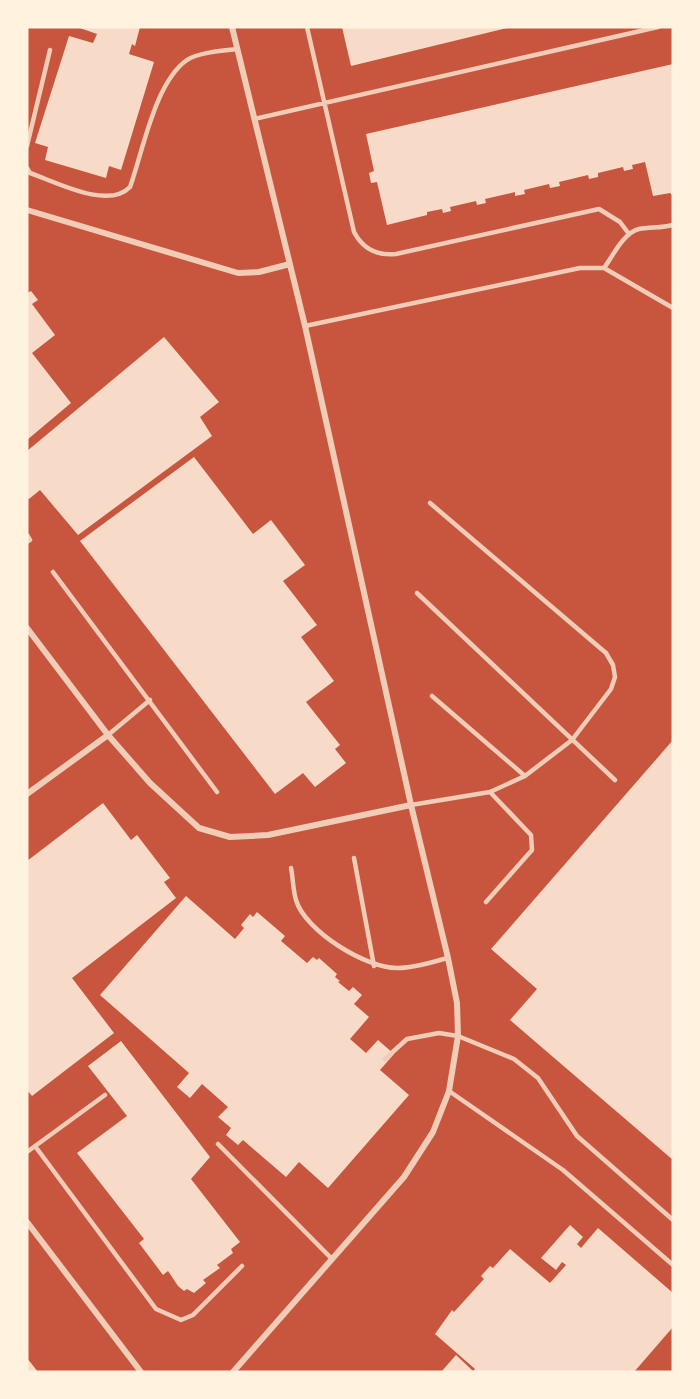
<svg xmlns="http://www.w3.org/2000/svg" width="700" height="1399" font-family="Signika,sans-serif">
<style>
.building{fill:#f7dbc8}
.lines{fill:none;stroke-linecap:round;stroke-linejoin:round}
.service{stroke:#f1ccb7;stroke-width:4.5}
.minor{stroke:#f1ccb7;stroke-width:6}
</style>
<rect width="100%" height="100%" fill="#c8553d"/>
<path class="building" d="M77,27H140L135,46L132,44L129,54L154,62L121,170L109,166L106,178L45,160L48,147L35,143L69,36L93,43L97,34Z
M342,27H507V28L351,66Z
M673,64V196L670,193L653,196L645,162L632,165L633,169L624,171L623,167L598,173V177L589,179L588,175L559,182L560,186L550,188L549,184L524,190L525,194L515,196V192L485,199L486,203L477,205L476,201L450,207L451,211L443,213L442,209L427,212V215L387,225L377,182L371,183L369,173L374,171L366,134Z
M31,291L38,300L32,304L55,335L32,353L71,403L27,440V293Z
M164,337L219,402L200,417L212,436L78,535L40,490L29,499L27,497V451Z
M194,457L253,534L271,520L305,565L283,581L317,625L301,637L334,681L306,702L340,745L335,749L346,763L315,787L303,773L275,794L80,541Z
M673,740V1160L510,1020L537,989L491,949Z
M103,803L131,840L137,835L170,878L164,882L176,898L72,978L114,1033L32,1096L27,1090V861Z
M186,896L235,939L244,928L241,925L250,914L253,917L257,912L285,936L281,941L307,963L313,957L317,960L319,958L337,974L335,977L340,981L338,982L349,991L353,987L362,995L354,1004L369,1017L350,1039L366,1053L378,1040L394,1054L380,1070L409,1095L328,1188L299,1162L286,1177L243,1140L238,1145L226,1135L231,1128L218,1117L228,1107L202,1084L190,1098L177,1087L189,1073L100,995Z
M121,1041L210,1157L191,1179L240,1242L231,1249L233,1253L217,1265L220,1268L203,1280L206,1283L194,1293L187,1289L184,1291L178,1286L168,1271L163,1275L139,1243L144,1239L77,1153L127,1116L88,1066Z
M570,1225L583,1237L577,1244L581,1248L598,1228L673,1293V1327L634,1372H441L456,1355L473,1371L475,1369L435,1334L452,1310L454,1312L484,1279L481,1276L490,1266L493,1268L510,1249L550,1283L566,1265L562,1262L556,1270L541,1258Z
M27,1358L38,1372H27Z"/>
<g class="lines">
<path class="service" d="M307,27L354,232C363,249 377,256 396,254L599,209L620,222L629,234
M254,119L658,27
M27,146L50,50
M27,168L30,173C56,182 108,210 130,187C143,151 155,82 187,60C200,52 222,51 237,49
M604,268C613,256 623,233 639,229C650,227 662,228 673,225
M305,326L580,268H604L673,308
M27,535L30,540L27,542
M53,572L217,792
M417,593L615,780
M432,696L525,776
M108,735L150,700
M411,805L490,792L525,776L572,740L611,689L615,677L613,665L606,653L430,503
M354,858L374,966
M291,868C293,878 293,890 296,900C305,931 367,969 398,968C414,968 432,962 448,958
M486,902L532,850L531,835L490,792
M385,1059L407,1039L439,1033L458,1036L514,1059L538,1078L577,1136L673,1220
M449,1091L563,1170L673,1265
M218,1144L332,1259
M35,1146L156,1309L181,1320L193,1315L242,1266
M27,1152L105,1095"/>
<path class="minor" d="M232,27L305,326L411,805L448,958L457,1003L458,1036L449,1091L433,1132L404,1177L233,1372
M27,210L238,273L259,272L290,264
M27,628L108,735L150,783L199,828L230,837L268,835L411,805
M27,794L108,735
M27,1222L141,1372"/>
</g>
<rect width="700" height="1399" fill="none" stroke="#fff3e0" stroke-width="57"/>
</svg>
